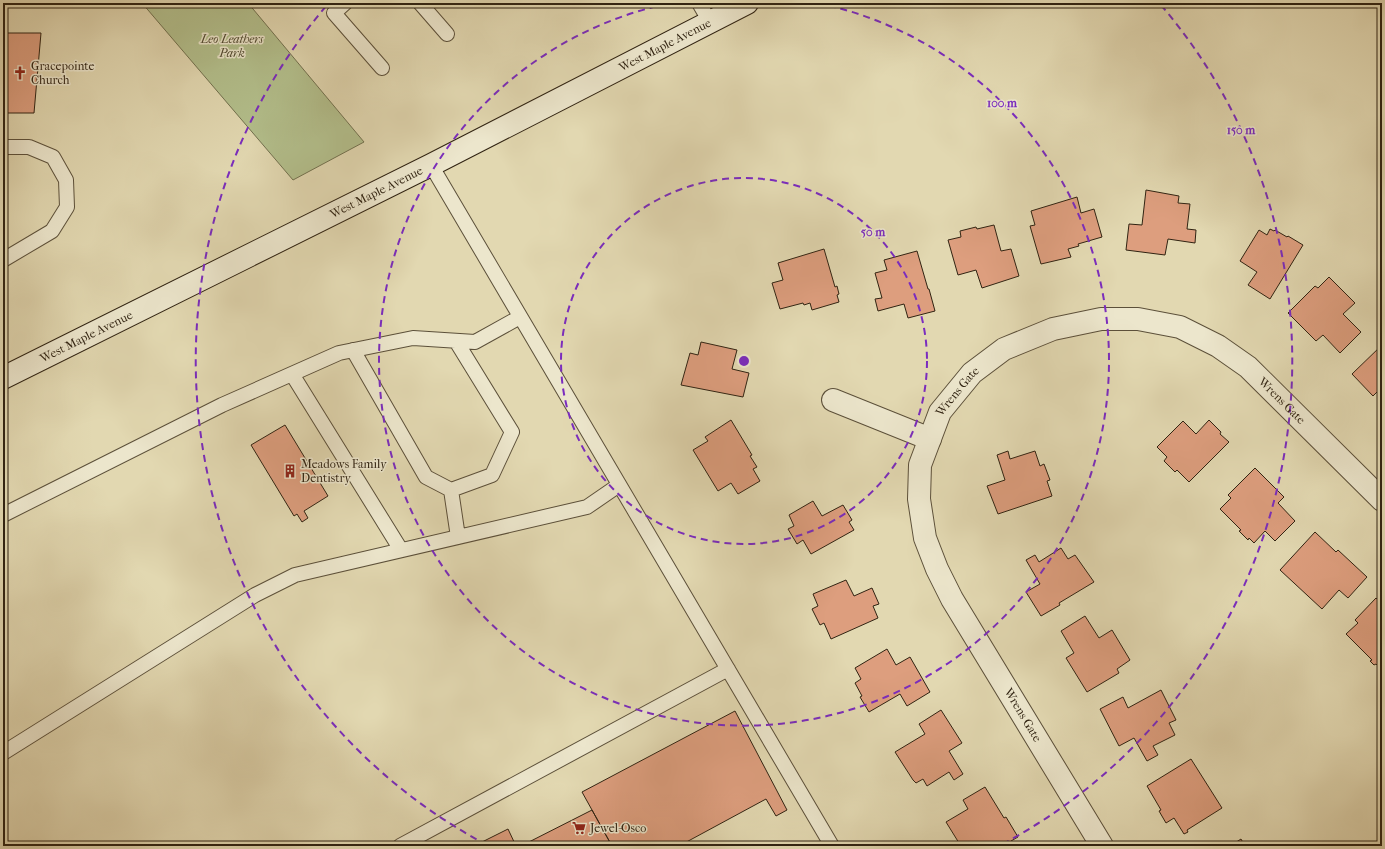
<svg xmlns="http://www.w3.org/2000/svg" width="1385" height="849" font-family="'IM FELL French Canon',serif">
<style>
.green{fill:#b3bf8c;stroke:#72714f}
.building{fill:#dd9e7e;stroke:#302312}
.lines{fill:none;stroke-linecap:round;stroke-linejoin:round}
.service-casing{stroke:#5c503a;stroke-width:16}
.minor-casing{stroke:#5c503a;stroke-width:24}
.secondary-casing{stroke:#302312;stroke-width:24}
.service{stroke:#ece6cc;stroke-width:14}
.minor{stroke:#ece6cc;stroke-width:22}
.secondary{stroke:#ece6cc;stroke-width:22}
.ring{fill:none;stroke:#7b2cbf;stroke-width:2;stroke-dasharray:7 5}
.labels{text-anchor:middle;stroke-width:3;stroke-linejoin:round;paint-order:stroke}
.park-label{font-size:12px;font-style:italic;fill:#514a30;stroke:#ece6cc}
.street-label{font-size:12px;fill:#302312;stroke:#ece6cc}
.poi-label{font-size:12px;fill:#302312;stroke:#ece6cc;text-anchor:start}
.centre{fill:#7b2cbf;stroke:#ece6cc;stroke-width:2}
.ring-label{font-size:12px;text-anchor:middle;font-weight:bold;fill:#7b2cbf;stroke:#ece6cc;stroke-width:3;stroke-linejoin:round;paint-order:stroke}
</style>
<rect width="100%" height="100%" fill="#e2d8b1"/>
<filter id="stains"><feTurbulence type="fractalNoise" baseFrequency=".005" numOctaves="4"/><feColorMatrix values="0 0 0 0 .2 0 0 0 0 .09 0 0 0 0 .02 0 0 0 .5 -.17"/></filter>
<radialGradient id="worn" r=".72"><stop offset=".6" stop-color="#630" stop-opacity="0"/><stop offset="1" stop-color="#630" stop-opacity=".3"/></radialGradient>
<path class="green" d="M142,3H248L364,142L293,180Z"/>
<path class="building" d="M3,33H41L34,113H3Z
M1146,190L1179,196L1178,203L1190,204L1187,229L1196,230L1195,243L1168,239L1165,255L1126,250L1129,224L1142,225Z
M1077,197L1081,213L1094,209L1102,237L1078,244L1079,246L1068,249L1071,257L1041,264L1030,226L1035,225L1031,211Z
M994,225L1001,251L1011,249L1019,276L982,288L976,270L958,275L948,240L961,237L960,231L976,227L977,229Z
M1270,229L1274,231L1275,230L1287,237L1288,236L1303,245L1270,299L1248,285L1257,272L1240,261L1259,230L1267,235Z
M824,249L835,287L837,286L839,294L837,295L839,302L812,310L810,303L804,305L803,303L780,309L772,283L783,280L778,263Z
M917,251L928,289H929L935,311L908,318L904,304L878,311L875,299L882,298L875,273L887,270L884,260Z
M1329,277L1355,303L1343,314L1361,332L1340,353L1323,335L1316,341L1288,313L1315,286L1318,288Z
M701,342L737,350L732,369L749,373L743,397L681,385L690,353L698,355Z
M1382,345V387L1373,396L1352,374Z
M731,420L752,455L750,456L757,467L753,469L760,481L738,494L731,483L718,491L693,450L708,441L705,437Z
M1209,420L1221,432L1220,434L1229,442L1189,482L1177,470L1175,472L1164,461L1167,457L1157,447L1183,421L1196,434Z
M285,425L328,496L304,511L308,518L302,522L297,514L294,516L251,445Z
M1008,451L1010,459L1035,451L1040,466L1044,464L1050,480L1047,481L1052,496L998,514L987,486L1005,480L997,455Z
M1255,468L1284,497L1278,503L1295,521L1275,541L1265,531L1254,543L1249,538L1248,540L1239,531L1241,530L1220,509L1231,498L1228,495Z
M813,501L822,516L843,505L852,520L849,522L854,530L811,554L803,540L797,544L788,529L794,526L789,515Z
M1315,532L1336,552L1338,550L1367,577L1348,598L1339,590L1322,609L1280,570Z
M1061,548L1068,559L1075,555L1094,582L1059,603L1060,605L1041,616L1026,592L1040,584L1026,560L1035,555L1039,562Z
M846,580L854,596L872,588L879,604L873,606L878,618L831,639L824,623L820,625L812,609L818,606L813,594Z
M1376,598L1382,603V667L1381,669L1376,664L1374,665L1370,661L1372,660L1346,634L1358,623L1355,620Z
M1085,616L1099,638L1112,630L1130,660L1117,669L1119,673L1087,692L1066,658L1074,653L1061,631Z
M887,649L896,665L910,657L930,692L907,706L900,694L869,712L860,697L862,696L855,683L861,679L855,668Z
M1161,690L1176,720L1169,723L1175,735L1153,746L1158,755L1147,761L1134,738L1119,746L1100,709L1123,697L1128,708Z
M941,710L962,743L949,751L963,774L954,780L949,772L927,786L923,779L916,783L913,780L895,752L925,734L919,724Z
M735,711L787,810L776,816L766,799L679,846H612L582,792Z
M1191,759L1222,808L1187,830L1188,832L1184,834L1174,818L1166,823L1159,811L1161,810L1147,786Z
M985,787L1004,818L1006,817L1018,837L1011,841L1014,846H959L957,844L959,843L946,822L968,809L963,800Z
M592,810L612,846H521Z
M508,829L516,846H474Z
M1241,839L1245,846H1230Z"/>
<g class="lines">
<g class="service-casing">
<path id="service" d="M345,3L334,13L382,68
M420,3L447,34
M699,3L710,22
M3,149L6,147H29L53,157L66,180L67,207L52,231L3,260
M431,165L832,846
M353,350L426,477L451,490L492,475L512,432L456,341
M292,374L401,550
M451,490L458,537
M3,515L222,405L339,353L413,338L475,342L520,317
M3,753L255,595L295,575L587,507L619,485
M400,846L728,669"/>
</g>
<g class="minor-casing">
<g id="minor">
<path d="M833,400L930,439"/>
<path id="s1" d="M1102,846L952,599L937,569L925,538L919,499L920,465L940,412L972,373L1004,349L1053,329L1101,319H1138L1180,327L1218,346L1248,367L1382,500"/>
</g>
</g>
<g class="secondary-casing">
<g id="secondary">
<path id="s2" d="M3,378L431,165L747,3"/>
</g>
</g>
<use href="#service" class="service"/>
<use href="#minor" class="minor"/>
<use href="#secondary" class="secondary"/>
</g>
<g class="ring">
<circle cx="744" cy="361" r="183"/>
<path d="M817 3A365 365 0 1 1 671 3"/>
<path d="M487 845A548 548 0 0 1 327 5M1161 5A548 548 0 0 1 1001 845"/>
</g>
<defs>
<g id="church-bare" transform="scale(1.08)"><path d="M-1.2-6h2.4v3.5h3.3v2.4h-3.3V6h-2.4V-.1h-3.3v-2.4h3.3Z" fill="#8f2418" stroke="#ece6cc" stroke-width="2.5" paint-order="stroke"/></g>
<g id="building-bare" transform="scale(1.08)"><path d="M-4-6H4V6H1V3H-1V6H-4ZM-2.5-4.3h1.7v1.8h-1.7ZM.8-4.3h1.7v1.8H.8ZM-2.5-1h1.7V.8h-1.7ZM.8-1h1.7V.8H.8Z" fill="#8f2418" stroke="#ece6cc" stroke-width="2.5" paint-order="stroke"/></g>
<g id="supermarket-bare" transform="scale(1.08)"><path d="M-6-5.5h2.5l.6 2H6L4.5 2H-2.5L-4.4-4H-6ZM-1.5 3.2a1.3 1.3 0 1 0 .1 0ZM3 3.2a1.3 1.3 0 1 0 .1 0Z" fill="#8f2418" stroke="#ece6cc" stroke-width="2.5" paint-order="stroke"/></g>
</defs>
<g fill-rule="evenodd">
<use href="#church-bare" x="20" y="73"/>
<use href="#building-bare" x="290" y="471"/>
<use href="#supermarket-bare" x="579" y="828"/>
</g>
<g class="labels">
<g class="park-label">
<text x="232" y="43">Leo Leathers<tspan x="232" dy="14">Park</tspan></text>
</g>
<g class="street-label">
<text dy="4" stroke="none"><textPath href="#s2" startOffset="741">West Maple Avenue</textPath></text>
<text dy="4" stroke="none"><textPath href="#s2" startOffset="417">West Maple Avenue</textPath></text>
<text dy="4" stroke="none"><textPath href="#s2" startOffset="93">West Maple Avenue</textPath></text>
<text dy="4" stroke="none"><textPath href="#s1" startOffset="513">Wrens Gate</textPath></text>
<text dy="4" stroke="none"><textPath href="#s1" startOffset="885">Wrens Gate</textPath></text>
<text transform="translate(1023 715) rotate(59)" y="4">Wrens Gate</text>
</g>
<g class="poi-label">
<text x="31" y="70">Gracepointe<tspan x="31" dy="14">Church</tspan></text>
<text x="301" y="468">Meadows Family<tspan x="301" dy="14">Dentistry</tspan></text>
<text x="590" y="832">Jewel-Osco</text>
</g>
</g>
<circle cx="744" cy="361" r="6" class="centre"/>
<g class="ring-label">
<text x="1002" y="107">100 m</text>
<text x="1241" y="134">150 m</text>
<text x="873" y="236">50 m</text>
</g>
<rect width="1385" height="849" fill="none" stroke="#e2d8b1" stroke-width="16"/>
<rect x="4" y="4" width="1377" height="841" fill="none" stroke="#302312" stroke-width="2"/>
<rect x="8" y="8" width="1369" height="833" fill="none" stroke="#302312"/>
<rect width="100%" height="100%" filter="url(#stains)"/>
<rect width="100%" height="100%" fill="url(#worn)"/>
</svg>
